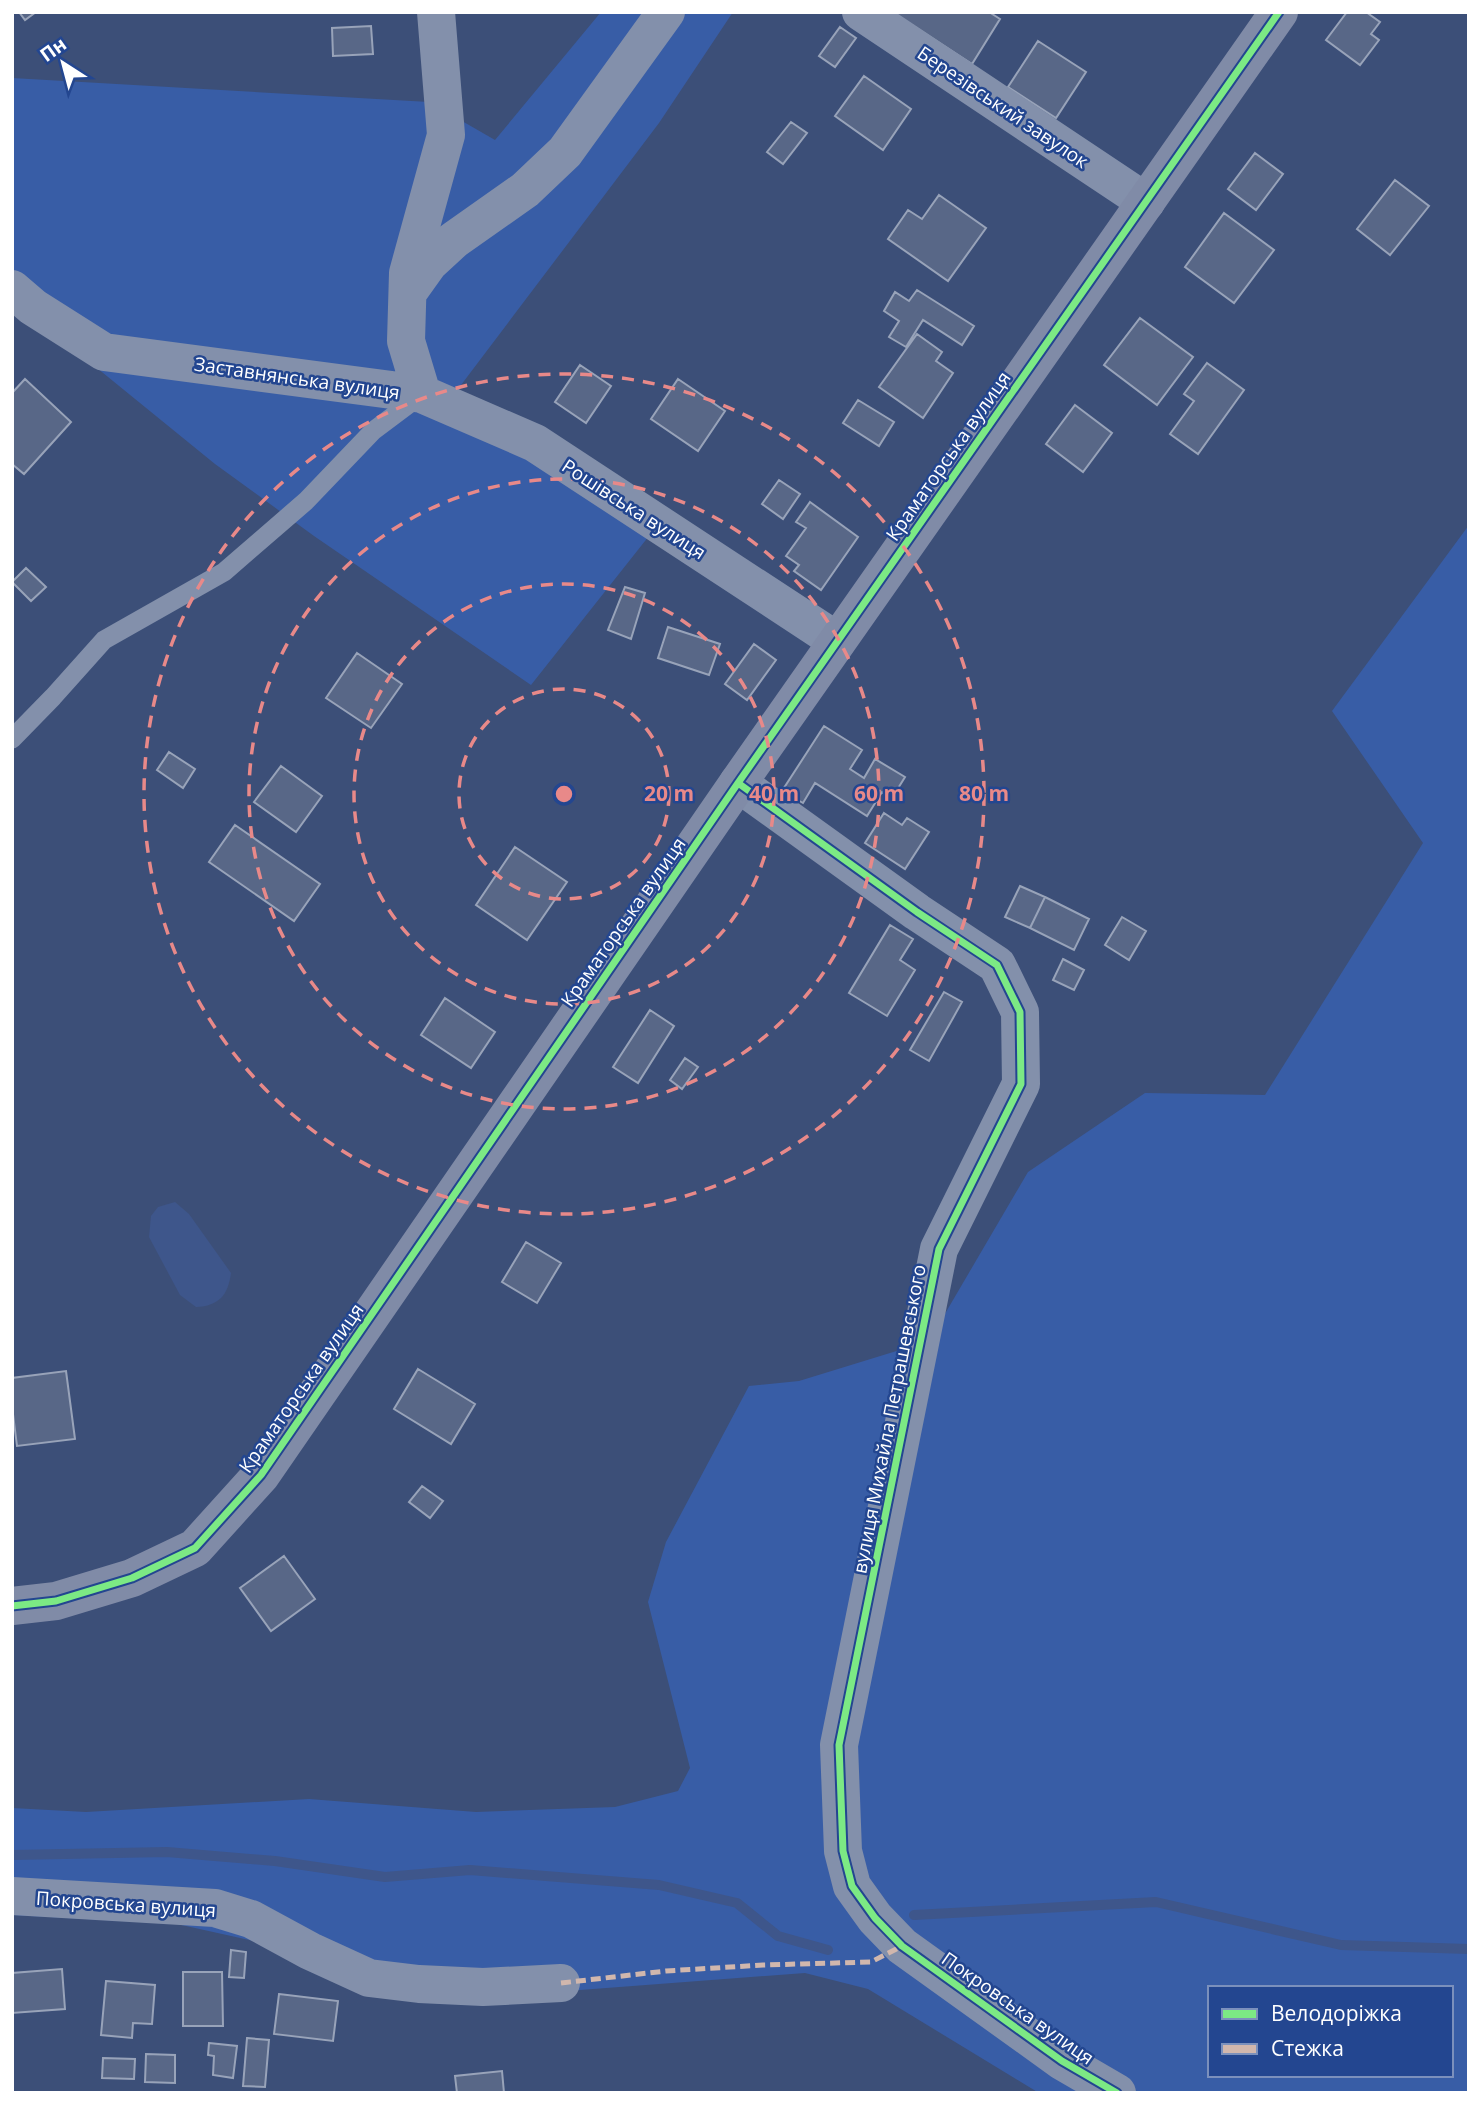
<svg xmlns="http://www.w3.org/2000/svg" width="1481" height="2105" font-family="'Open Sans',sans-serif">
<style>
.green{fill:#385da6;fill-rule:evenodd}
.water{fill:#3e568b}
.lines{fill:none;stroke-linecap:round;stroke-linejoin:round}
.stream{stroke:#3e568b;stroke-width:10}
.building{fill:#586787;stroke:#98a3b9;stroke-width:2}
.lane{stroke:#8390ab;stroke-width:19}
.street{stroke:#8390ab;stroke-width:38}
.secondary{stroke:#808ba7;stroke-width:38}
.quiet{stroke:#d1b7ad;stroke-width:5;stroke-dasharray:10 5;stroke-linecap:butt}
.cycleway-casing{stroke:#234690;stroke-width:11}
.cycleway{stroke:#7ce984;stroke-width:7}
.ring{fill:none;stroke:#e88989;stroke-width:3.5;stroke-dasharray:12 9}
.labels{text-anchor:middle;stroke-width:5;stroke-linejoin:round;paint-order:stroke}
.street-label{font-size:19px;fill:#fff;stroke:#234690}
.centre{fill:#e88989;stroke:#234690;stroke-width:3.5}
.ring-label{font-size:21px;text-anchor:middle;font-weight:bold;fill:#e88989;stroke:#234690;stroke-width:5;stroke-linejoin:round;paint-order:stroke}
</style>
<rect width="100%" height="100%" fill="#3c4f78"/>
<path class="green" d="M601,12H733L659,123L458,389L664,517L531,685L314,536L215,464L81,355L12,304V78L429,102L495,140Z
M1469,525V2093H1039L868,1989L805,1973L567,1991L258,1942L177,1924L12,1915V1808L86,1812L309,1799L476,1812L615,1807L678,1791L690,1768L648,1602L666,1542L749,1386L799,1381L929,1341L1028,1172L1145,1093L1265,1095L1423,843L1332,711ZM1210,1988H1451V2075H1210Z"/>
<path class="water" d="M175,1202L189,1214L231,1273C228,1295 219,1306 196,1307L180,1295L149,1237L151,1216L158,1207Z"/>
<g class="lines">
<path class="stream" d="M12,1855L167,1852L275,1861L385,1877L470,1870L659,1885L737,1903L778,1936L828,1950
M914,1915L1156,1902L1341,1945L1469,1949"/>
</g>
<path class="building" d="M19,12H36L25,20Z
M892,12H989L1000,19L972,64Z
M1347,12H1366L1380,22L1371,34L1379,40L1360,65L1326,40Z
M371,26L373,54L333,56L332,28Z
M840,27L856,38L835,67L819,56Z
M1038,41L1086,72L1056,118L1008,87Z
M864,76L911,109L883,150L835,116Z
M791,122L807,133L783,164L767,152Z
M1255,153L1283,174L1256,210L1228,189Z
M1395,180L1429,206L1390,255L1357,229Z
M939,195L986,228L948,281L888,239L908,210L922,219Z
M1224,213L1274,250L1234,303L1185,267Z
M917,290L974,326L962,345L923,320L906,347L889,337L899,321L884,311L895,292L909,301Z
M1140,318L1193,357L1157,405L1104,365Z
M917,334L942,352L936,361L953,373L923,418L879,387Z
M1207,363L1244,390L1198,454L1170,434L1194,401L1184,394Z
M580,365L611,386L586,423L555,402Z
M25,379L71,422L24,474L12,464V393Z
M678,379L725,411L698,451L651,419Z
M858,400L894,422L879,446L843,423Z
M1075,405L1112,433L1083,472L1046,444Z
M779,480L800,494L783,519L762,504Z
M810,502L858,537L821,590L794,571L799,565L786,556L806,528L796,522Z
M26,568L46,587L31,601L12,582Z
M625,587L645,593L631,639L608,630Z
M668,627L720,644L709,675L658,658Z
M754,644L776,660L747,700L725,684Z
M357,653L402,684L371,728L326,698Z
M824,726L862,750L850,769L864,778L875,759L905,777L892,798L882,792L867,816L815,783L803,803L782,791Z
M169,752L195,769L183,788L157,770Z
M281,766L322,796L296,832L254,802Z
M884,813L902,825L907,818L929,832L905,869L865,843Z
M235,825L320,884L294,921L209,862Z
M515,847L567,882L527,940L476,905Z
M1020,886L1045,897L1030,928L1005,917Z
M1045,897L1089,919L1074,950L1030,928Z
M1122,917L1146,931L1129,960L1105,945Z
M890,925L913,939L900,960L915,970L887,1016L849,993Z
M1063,959L1084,970L1074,990L1053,980Z
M944,992L962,1002L929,1061L910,1050Z
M445,998L495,1032L471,1068L421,1035Z
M650,1010L674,1026L638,1083L613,1067Z
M685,1058L698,1067L682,1089L670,1080Z
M526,1242L561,1263L537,1303L502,1282Z
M418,1369L475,1404L451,1444L394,1409Z
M66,1371L75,1439L17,1446L12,1406V1378Z
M422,1486L443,1501L430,1518L409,1502Z
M284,1556L315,1599L271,1631L240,1588Z
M231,1950L246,1952L244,1978L229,1977Z
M62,1969L65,2009L12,2013V1973Z
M183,1972H222L223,2026H183Z
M106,1981L155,1985L152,2024L133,2023L132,2038L101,2035Z
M279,1994L338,2001L333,2041L274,2034Z
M247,2038L269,2040L265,2087L243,2086Z
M209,2043L237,2046L233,2078L213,2075L214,2056L208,2055Z
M146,2054L175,2055V2083L145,2082Z
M103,2058L135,2059L134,2079L102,2078Z
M502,2071L504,2093H457L455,2076Z"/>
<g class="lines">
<path class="lane" d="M12,739L53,697L104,640L224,572L306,501L373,431L421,395"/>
<path class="street" d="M861,12L1146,202
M12,289L33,307L104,352L422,394L535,443L837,641
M409,291L429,263L454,240L525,190L565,152L666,12
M422,394L406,341L408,273L446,135L436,12
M738,783L917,912L997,965L1020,1012L1021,1084L939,1249L839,1745L843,1851L852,1886L875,1918L902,1946L1062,2061L1117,2093
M12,1896L215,1908L251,1919L310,1951L369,1978L419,1984L483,1987L561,1983"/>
<path class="secondary" d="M12,1606L56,1601L132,1578L195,1548L261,1475L738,783L1279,12"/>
<path class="quiet" d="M561,1983L666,1971L763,1965L871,1962L902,1946"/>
<g class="cycleway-casing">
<path id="cycleway" d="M738,783L917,912L997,965L1020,1012L1021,1084L939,1249L839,1745L843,1851L852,1886L875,1918L902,1946L1062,2061L1117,2093
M12,1606L56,1601L132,1578L195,1548L261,1475L738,783L1279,12"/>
</g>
<use href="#cycleway" class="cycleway"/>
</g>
<g class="ring">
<circle cx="564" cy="794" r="105"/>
<circle cx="564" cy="794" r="210"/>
<circle cx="564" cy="794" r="315"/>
<circle cx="564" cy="794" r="420"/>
</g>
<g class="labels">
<g class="street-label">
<text transform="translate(1003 107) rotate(34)" y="7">Березівський завулок</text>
<text transform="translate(297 378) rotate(8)" y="7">Заставнянська вулиця</text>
<text transform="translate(948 456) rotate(-55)" y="7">Краматорська вулиця</text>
<text transform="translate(634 509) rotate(33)" y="7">Рошівська вулиця</text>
<text transform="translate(623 922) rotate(-55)" y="7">Краматорська вулиця</text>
<text transform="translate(301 1388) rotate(-55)" y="7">Краматорська вулиця</text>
<text transform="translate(889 1419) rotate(-79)" y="7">вулиця Михайла Петрашевського</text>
<text transform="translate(126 1904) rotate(4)" y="7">Покровська вулиця</text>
<text transform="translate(1018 2008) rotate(35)" y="7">Покровська вулиця</text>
</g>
</g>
<circle cx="564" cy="794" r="10" class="centre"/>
<g class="ring-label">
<text x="669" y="801">20 m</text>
<text x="774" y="801">40 m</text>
<text x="879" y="801">60 m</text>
<text x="984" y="801">80 m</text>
</g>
<rect width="1481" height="2105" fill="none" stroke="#ffffff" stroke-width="28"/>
<rect x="1208" y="1986" width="245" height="91" fill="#234690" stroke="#7b90bc" stroke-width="2"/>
<rect x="1222" y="2009" width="35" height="10" fill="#7ce984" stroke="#7b90bc" stroke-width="2"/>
<text x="1271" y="2021" font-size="21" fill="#ffffff">Велодоріжка</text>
<rect x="1222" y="2044" width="35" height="10" fill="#d1b7ad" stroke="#7b90bc" stroke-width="2"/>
<text x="1271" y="2056" font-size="21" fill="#ffffff">Стежка</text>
<g transform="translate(63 63) rotate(324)" stroke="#234690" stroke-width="5" paint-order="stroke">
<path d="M0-5L12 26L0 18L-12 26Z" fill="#ffffff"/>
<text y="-10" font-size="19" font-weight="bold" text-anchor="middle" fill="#ffffff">Пн</text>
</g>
</svg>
